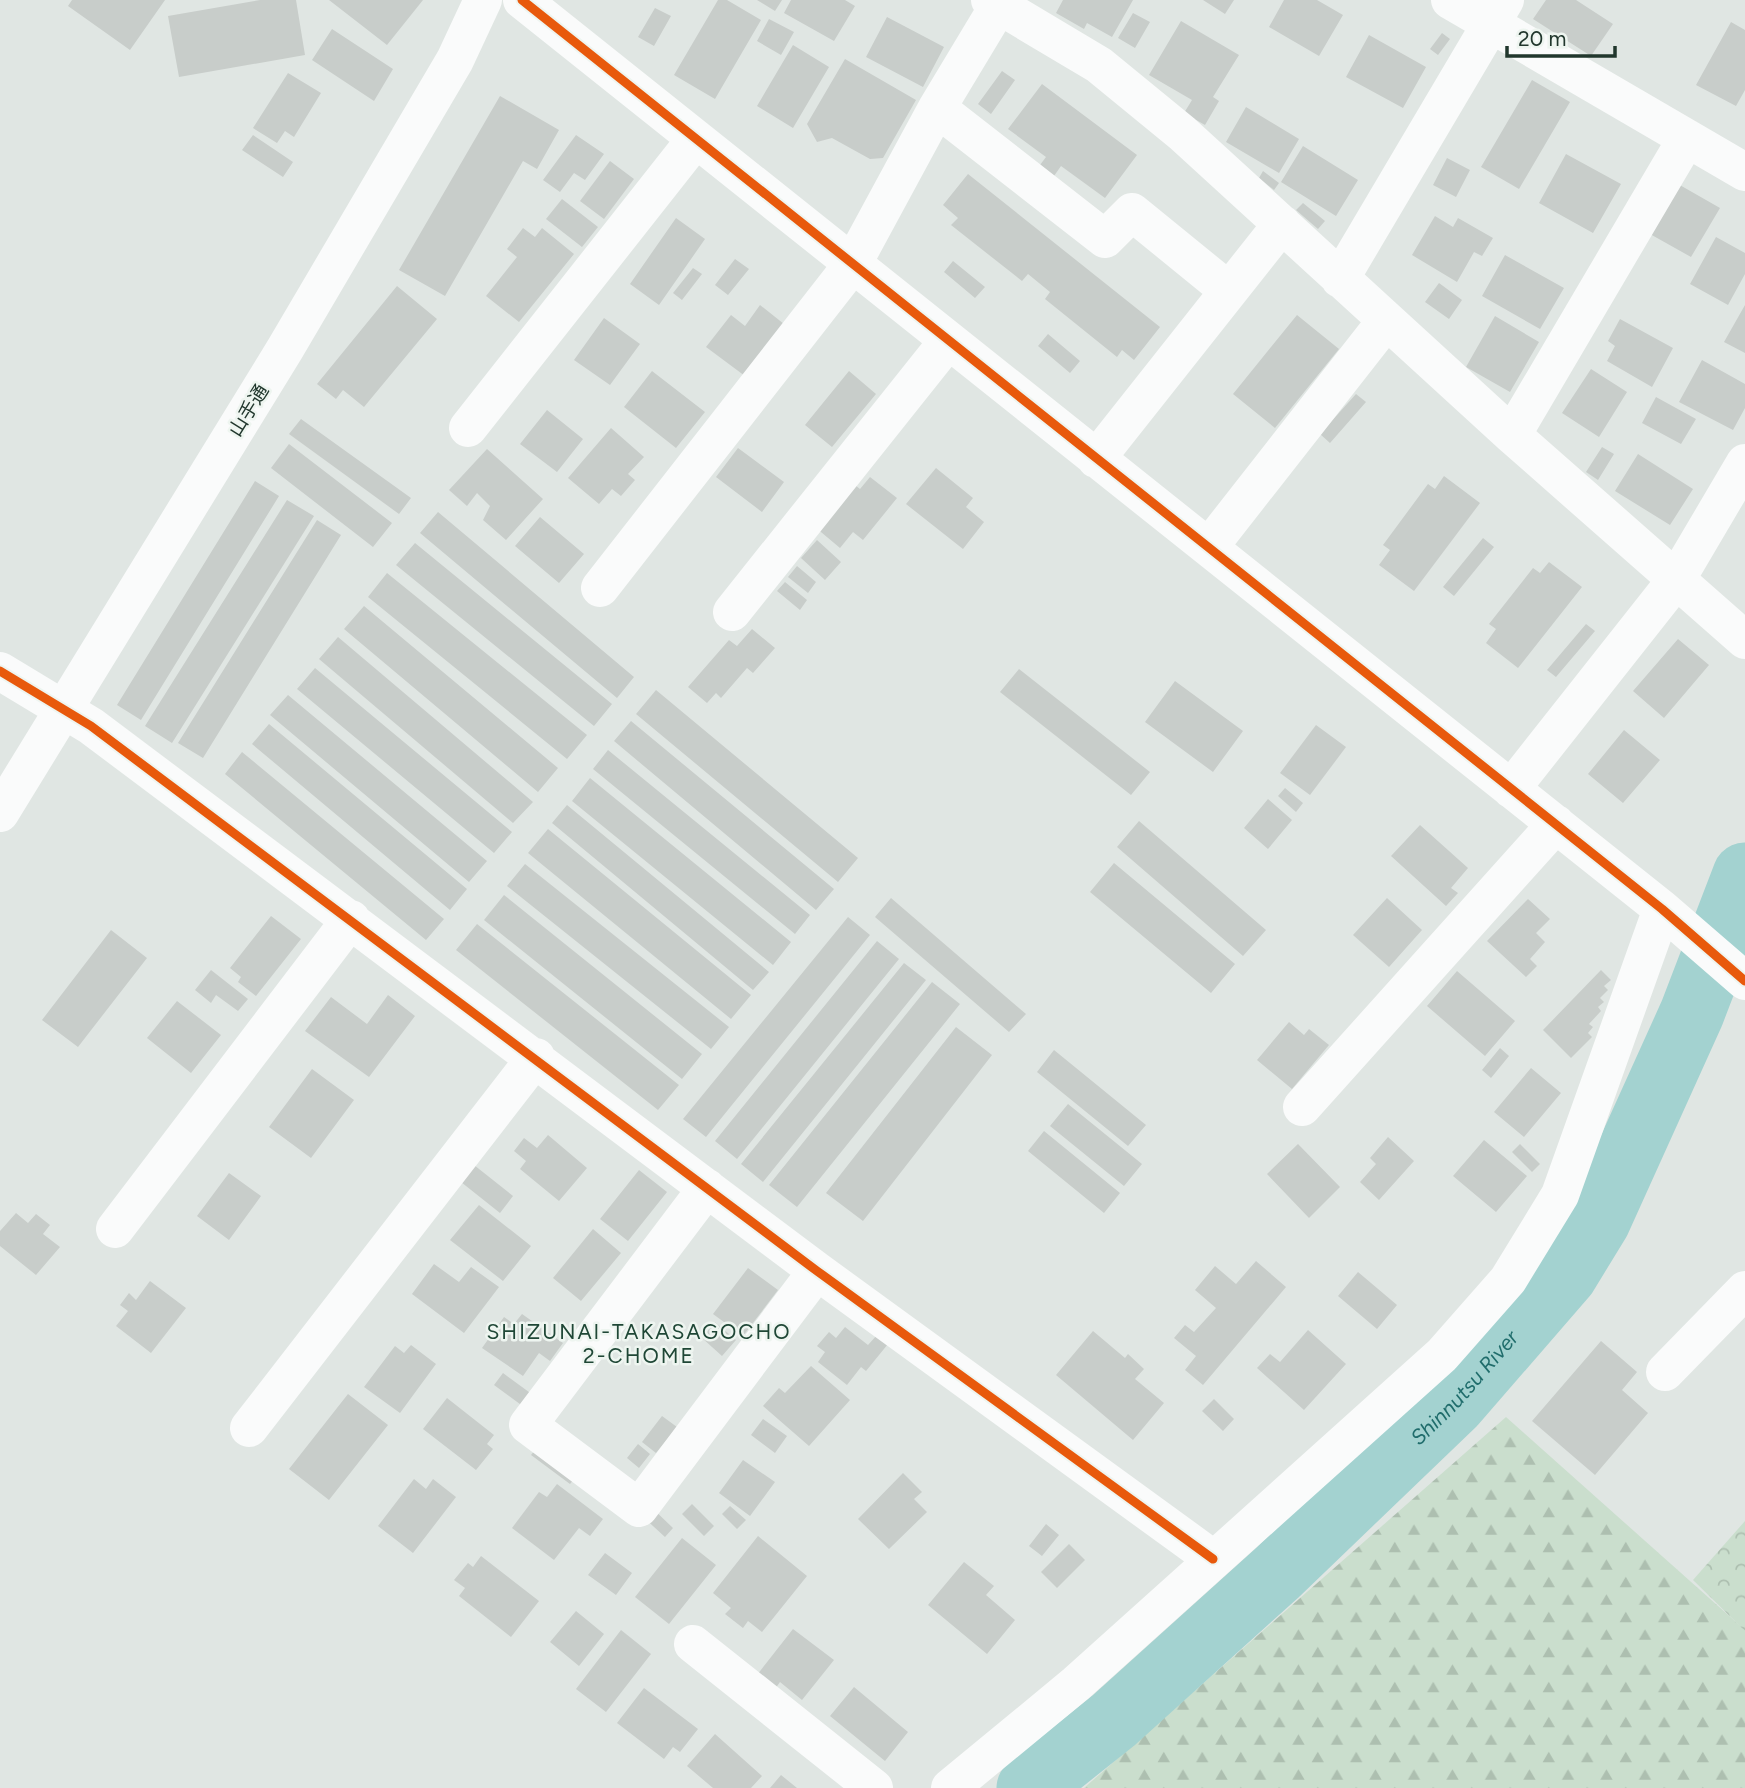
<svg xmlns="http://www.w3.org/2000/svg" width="1745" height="1788" font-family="Figtree,'Noto Sans JP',sans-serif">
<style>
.forest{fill:url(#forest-firs)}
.park{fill:url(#park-crowns)}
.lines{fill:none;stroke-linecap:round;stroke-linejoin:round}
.river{stroke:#a3d2d0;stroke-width:65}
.building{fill:#c8cdca}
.minor{stroke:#fafbfb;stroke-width:38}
.cycleway-casing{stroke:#eef5f0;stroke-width:13}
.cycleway{stroke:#e8590c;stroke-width:9}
.labels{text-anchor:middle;stroke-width:5;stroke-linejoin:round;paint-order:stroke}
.street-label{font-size:19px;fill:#21372d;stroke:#eef5f0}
.neighbourhood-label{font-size:21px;letter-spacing:2px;fill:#1f4736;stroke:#eef5f0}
.water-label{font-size:21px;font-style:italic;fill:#206d6c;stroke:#eef5f0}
</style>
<defs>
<pattern id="forest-firs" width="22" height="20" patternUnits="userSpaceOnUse" patternTransform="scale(1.75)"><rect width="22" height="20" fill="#cadecd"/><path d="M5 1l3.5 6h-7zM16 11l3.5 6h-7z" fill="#adbfb0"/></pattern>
<pattern id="park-crowns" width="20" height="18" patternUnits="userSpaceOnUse" patternTransform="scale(1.75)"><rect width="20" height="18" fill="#cadecd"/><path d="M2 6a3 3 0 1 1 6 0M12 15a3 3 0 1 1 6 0" fill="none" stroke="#adbfb0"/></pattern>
</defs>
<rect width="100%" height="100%" fill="#e0e6e3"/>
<path class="forest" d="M1506,1417L1745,1630V1788H1084Z"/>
<path class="park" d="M1745,1521V1631L1693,1580Z"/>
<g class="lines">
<path class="river" id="s1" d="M1029,1788L1114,1720L1277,1573L1454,1403L1565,1275L1598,1221L1692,1013L1745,875"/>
</g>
<path class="building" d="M72,0H165L130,50L68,6Z
M260,0H296L305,55L179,77L168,16Z
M329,0H423L387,45Z
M718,0H727L761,20L715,99L674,75Z
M757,0H782L775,11Z
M791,0H845L855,6L834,41L784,13Z
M1063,0H1133L1112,37L1087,23L1084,29L1056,13Z
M1203,0H1234L1225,14Z
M1284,0H1317L1343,15L1319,56L1269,27Z
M1546,0H1576L1613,24L1591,56L1533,19Z
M655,8L671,16L654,46L638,37Z
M1133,13L1150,22L1135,48L1118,38Z
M887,17L944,47L923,87L866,57Z
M769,19L794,32L781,55L757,41Z
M1181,21L1239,55L1213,97L1219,101L1205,125L1184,113L1192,100L1149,75Z
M1731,22L1745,30V90L1736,106L1696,85Z
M332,29L393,69L374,101L312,60Z
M1442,33L1450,39L1438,55L1430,49Z
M1369,35L1426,67L1403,108L1346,77Z
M793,45L829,67L793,128L757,106Z
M845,59L916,100L883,158L870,159L832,138L817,142L807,124Z
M1002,71L1015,80L991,114L978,104Z
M288,73L321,93L294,137L285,131L277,143L253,128Z
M1532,80L1570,102L1519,189L1481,167Z
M1042,84L1137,155L1105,198L1061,166L1054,176L1040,165L1046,157L1008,129Z
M500,96L559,130L537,169L523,161L445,296L399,270Z
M1246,107L1299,139L1279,173L1226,142Z
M253,135L293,162L283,177L242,150Z
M576,135L604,154L585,180L574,173L560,192L543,180Z
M1303,146L1358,180L1336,216L1281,182Z
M1566,154L1621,184L1593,233L1539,203Z
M1447,158L1470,170L1456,197L1433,185Z
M610,161L634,179L604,219L580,201Z
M1263,171L1279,183L1274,190L1259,178Z
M968,174L1160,327L1134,360L1122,350L1117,357L1045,299L1050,292L1028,274L1022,281L951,225L958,218L943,205Z
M1678,184L1720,208L1691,257L1650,234Z
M562,199L598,227L582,247L546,219Z
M1303,203L1325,221L1318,229L1296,210Z
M1435,216L1453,227L1458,218L1493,238L1482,256L1474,252L1457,282L1412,255Z
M676,218L705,239L659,305L630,284Z
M523,228L535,237L542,228L574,254L519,322L486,296L517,257L507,249Z
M1716,237L1745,253V274L1728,305L1690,284Z
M1505,255L1564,288L1540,329L1482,296Z
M735,259L749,269L728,295L715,285Z
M953,261L985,287L975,298L944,272Z
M693,268L702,274L682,300L673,293Z
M1439,283L1462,300L1449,319L1425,302Z
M397,286L437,319L364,407L343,390L336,399L317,384Z
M760,305L789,328L749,379L706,347L731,315L745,326Z
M1745,305V353L1724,342Z
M1297,315L1339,349L1275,428L1233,394Z
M1495,316L1539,342L1510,392L1466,367Z
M604,318L640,344L610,385L574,360Z
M1620,319L1673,348L1652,387L1607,361L1615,346L1608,341Z
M1048,334L1080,361L1070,373L1038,346Z
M1702,360L1745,384V408L1733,430L1679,402Z
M1591,369L1627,392L1599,437L1562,413Z
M652,371L705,412L676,448L624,407Z
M849,371L876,394L832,447L805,425Z
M1356,394L1366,402L1330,443L1320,434Z
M1656,397L1696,419L1681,444L1642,423Z
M547,410L583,439L557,472L520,444Z
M301,419L411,498L399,514L289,434Z
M611,428L644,457L628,474L635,480L621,496L612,489L599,504L568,478Z
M289,444L392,523L373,547L271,468Z
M1602,447L1614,454L1598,480L1586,472Z
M738,448L784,482L762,512L716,477Z
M487,449L543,499L506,540L483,520L490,506L477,493L467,506L449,490Z
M1638,454L1693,489L1670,525L1615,491Z
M936,468L973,498L966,507L984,522L963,549L906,504Z
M1444,476L1480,503L1414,591L1379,565L1390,550L1383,545L1428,484L1435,489Z
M870,477L897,498L863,540L853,532L840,548L815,527L851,482L860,489Z
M255,481L279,496L141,720L117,705Z
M287,500L314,516L172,743L145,726Z
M438,512L634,677L617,698L420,533Z
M540,517L584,554L559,583L515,546Z
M317,520L341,535L203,758L178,743Z
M1483,538L1494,547L1454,596L1443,587Z
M817,540L841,562L825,580L801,558Z
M415,543L612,704L594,726L396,565Z
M1549,562L1582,587L1518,668L1486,643L1496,629L1489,624L1533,568L1540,573Z
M797,566L816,582L808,593L788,577Z
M387,573L587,735L567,759L368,597Z
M785,582L807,600L800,610L777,591Z
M364,606L558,768L538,792L344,629Z
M1586,624L1595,631L1556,677L1547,670Z
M752,629L775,648L753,673L747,668L721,698L716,693L707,703L688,687L729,640L737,646Z
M338,637L533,802L513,823L319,659Z
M1678,639L1709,665L1664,718L1633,691Z
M315,668L512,832L494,853L297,689Z
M1019,669L1150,772L1131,795L1000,692Z
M1175,681L1243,731L1213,772L1145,722Z
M656,690L858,858L838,882L636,714Z
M288,695L487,861L469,882L270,715Z
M631,721L834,889L816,910L614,741Z
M269,724L467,889L450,910L252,744Z
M1316,725L1346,747L1310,795L1280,773Z
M1624,730L1660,760L1623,803L1588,774Z
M608,750L810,915L795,934L593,769Z
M242,752L444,919L426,940L225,774Z
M590,778L791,942L773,965L572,801Z
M1285,788L1303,803L1296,812L1278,796Z
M1268,799L1292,820L1268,849L1244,828Z
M567,805L769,972L753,990L552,823Z
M1139,821L1266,930L1243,956L1117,847Z
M1420,825L1468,868L1451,888L1458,893L1446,906L1391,856Z
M548,829L751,995L731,1019L528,853Z
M1114,863L1235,964L1211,993L1090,892Z
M525,864L729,1027L711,1049L507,886Z
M504,895L702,1054L682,1079L484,920Z
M891,898L1026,1014L1009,1032L875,917Z
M1387,898L1422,930L1389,967L1353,935Z
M1528,899L1550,919L1536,933L1545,942L1530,959L1537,966L1526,977L1487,941Z
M271,916L301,939L256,996L238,982L241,977L230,968Z
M848,917L870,935L706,1137L683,1119Z
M477,924L679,1085L658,1110L456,950Z
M111,930L147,958L78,1047L42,1020Z
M877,941L899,959L737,1159L715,1141Z
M904,963L926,980L763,1182L741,1164Z
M211,970L248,999L238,1011L216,995L211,1003L195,990Z
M1601,970L1611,980L1604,986L1608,990L1600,998L1604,1002L1598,1007L1601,1011L1589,1024L1593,1027L1588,1033L1592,1037L1571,1058L1543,1030Z
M1457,971L1515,1021L1485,1056L1427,1006Z
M932,982L960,1004L797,1207L769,1185Z
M388,995L415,1016L369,1077L305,1031L331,997L367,1024Z
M177,1001L221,1035L191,1073L147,1038Z
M1289,1022L1304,1035L1309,1029L1329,1045L1292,1089L1257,1060Z
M956,1027L992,1055L863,1221L826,1193Z
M1500,1048L1509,1056L1491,1078L1482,1070Z
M1054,1050L1146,1125L1128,1146L1037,1072Z
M1531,1068L1561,1093L1524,1137L1494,1112Z
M312,1069L354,1100L311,1158L269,1127Z
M1068,1104L1142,1164L1124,1186L1050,1126Z
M1044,1131L1120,1193L1104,1213L1028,1151Z
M548,1135L587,1168L559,1201L520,1169L526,1161L514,1151L524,1138L537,1148Z
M1388,1137L1414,1161L1379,1200L1360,1182L1376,1164L1370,1158Z
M1484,1140L1527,1176L1496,1212L1453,1176Z
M1298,1144L1340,1187L1309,1218L1267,1174Z
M1520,1144L1540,1164L1532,1172L1512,1152Z
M474,1165L513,1196L500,1213L461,1182Z
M639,1170L667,1192L628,1241L600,1219Z
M229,1173L261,1196L229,1240L197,1216Z
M479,1205L531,1246L503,1281L450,1240Z
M16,1213L28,1223L36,1214L50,1225L43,1234L60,1247L36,1275L0,1246V1231Z
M593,1229L621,1253L581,1301L553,1278Z
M1256,1261L1286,1287L1203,1385L1185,1370L1196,1356L1174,1338L1185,1325L1194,1332L1216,1308L1195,1290L1215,1266L1236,1284Z
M434,1264L459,1282L471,1267L499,1287L464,1333L412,1294Z
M748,1268L778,1290L743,1336L713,1314Z
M1358,1272L1397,1305L1377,1329L1338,1296Z
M150,1281L186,1308L151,1353L116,1326L128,1311L120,1305L129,1293L136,1300Z
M522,1314L563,1343L550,1361L539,1353L523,1376L482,1348L504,1317L514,1324Z
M715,1322L736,1340L722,1356L702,1338Z
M845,1327L868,1345L877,1335L888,1344L866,1371L861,1367L847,1385L818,1362L825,1352L817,1346L829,1332L836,1338Z
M1308,1330L1346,1364L1304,1410L1257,1368L1270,1354L1280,1362Z
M1093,1331L1125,1358L1128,1354L1144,1369L1135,1379L1164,1403L1133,1440L1056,1375Z
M1601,1341L1637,1372L1622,1390L1648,1413L1595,1475L1532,1421Z
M411,1345L436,1364L400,1413L364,1387L395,1346L404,1353Z
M811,1366L850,1400L809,1446L763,1406L779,1388L785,1393Z
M503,1373L533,1395L524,1407L494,1385Z
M348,1394L388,1425L329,1500L289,1469Z
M447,1398L494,1435L487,1444L493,1449L476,1470L423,1429Z
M1214,1399L1234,1419L1223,1431L1202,1411Z
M662,1416L677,1427L656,1453L642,1442Z
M763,1419L787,1436L775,1453L751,1435Z
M638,1444L650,1454L639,1468L627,1458Z
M539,1445L578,1474L570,1484L531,1455Z
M743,1460L775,1482L750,1516L719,1493Z
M903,1473L922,1492L914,1499L927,1512L889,1549L858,1519Z
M414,1479L426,1489L433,1479L456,1497L413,1553L378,1526Z
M557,1484L603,1519L590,1536L579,1528L554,1560L512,1528L539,1492L547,1497Z
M692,1504L714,1526L704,1536L682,1514Z
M649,1505L673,1528L665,1537L641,1515Z
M730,1506L746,1520L737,1529L722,1514Z
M1046,1524L1059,1535L1042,1556L1029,1546Z
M758,1536L807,1576L762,1632L748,1621L743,1628L725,1614L731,1608L713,1593Z
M682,1538L716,1565L669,1624L635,1597Z
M1069,1544L1085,1560L1057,1588L1041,1572Z
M605,1553L632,1573L616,1595L588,1575Z
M481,1556L539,1601L511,1637L459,1596L465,1588L454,1580L468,1563L473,1567Z
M964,1562L994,1586L986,1595L1015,1620L987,1654L928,1605Z
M576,1611L604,1634L579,1666L550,1642Z
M793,1629L834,1660L802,1700L780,1682L775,1689L757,1675Z
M621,1630L651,1654L606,1712L576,1689Z
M854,1687L908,1732L885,1761L830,1716Z
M644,1688L698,1729L680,1752L673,1747L664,1759L617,1723Z
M715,1734L762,1776L751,1788H713L687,1766Z
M781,1775L797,1788H770Z"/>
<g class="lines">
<path class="minor" d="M522,0L1662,909L1745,981
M990,0L1099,65L1182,133L1512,435L1745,640
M1450,0L1745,172
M937,108L1105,239L1132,212L1229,291
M1340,279L1505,0
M468,428L695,140
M1512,435L1687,138
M1096,459L1282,224
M1209,547L1386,321
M600,588L852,265L937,108L1002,0
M732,612L948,341
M0,671L91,726L817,1271L1213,1559
M1511,789L1676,580L1745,463
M0,813L285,349L455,60L483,0
M1302,1107L1556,824
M707,1188L528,1425L639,1508L817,1271
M115,1229L351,919
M1665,1372L1745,1290
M249,1428L536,1057
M693,1644L874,1788
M950,1788L1076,1684L1442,1355L1508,1280L1560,1195L1662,909"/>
<g class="cycleway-casing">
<path id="cycleway" d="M522,0L1662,909L1745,981
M0,671L91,726L817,1271L1213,1559"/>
</g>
<use href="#cycleway" class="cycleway"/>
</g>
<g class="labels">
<g class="street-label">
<text transform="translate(248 410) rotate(-58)" y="7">山手通</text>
</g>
<g class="neighbourhood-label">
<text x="639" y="1339">SHIZUNAI-TAKASAGOCHO<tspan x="639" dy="24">2-CHOME</tspan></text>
</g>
<g class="water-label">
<text dy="7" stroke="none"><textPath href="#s1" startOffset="592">Shinnutsu River</textPath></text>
</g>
</g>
<path d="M1507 46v10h108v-10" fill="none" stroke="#21372d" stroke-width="3.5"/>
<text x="1518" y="46" font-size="21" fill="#21372d" stroke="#eef5f0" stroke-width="5" paint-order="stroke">20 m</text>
</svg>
